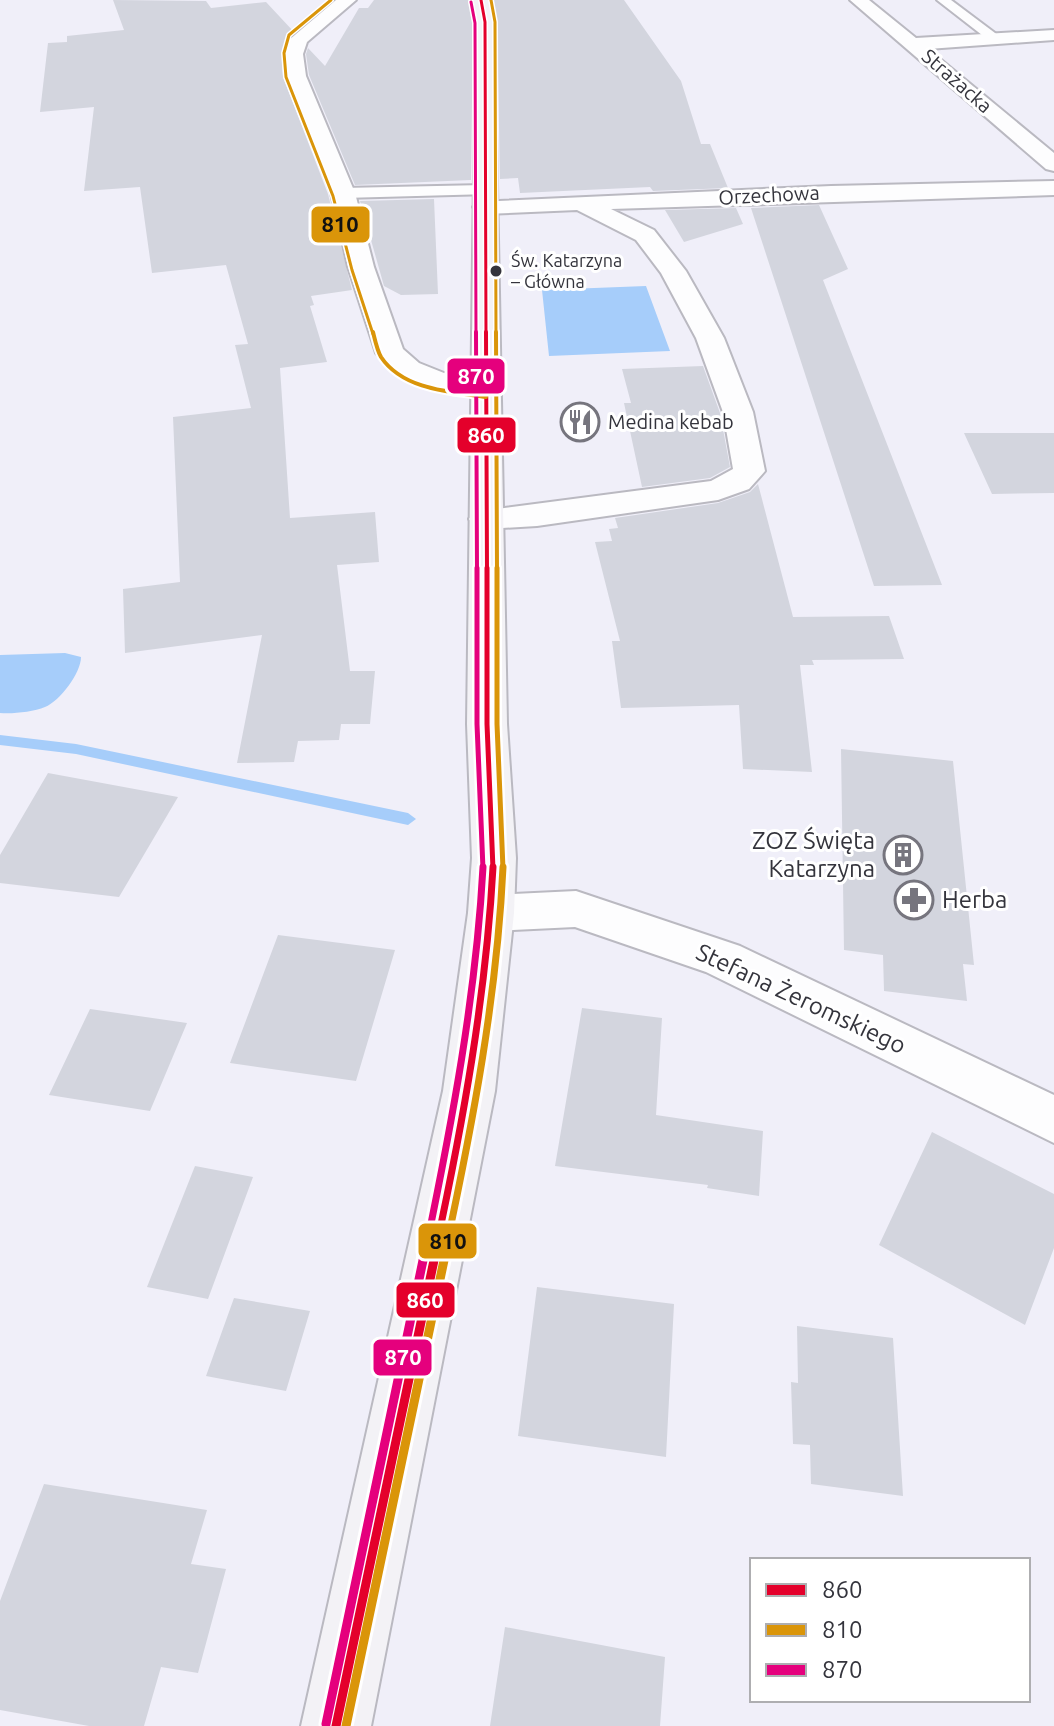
<svg xmlns="http://www.w3.org/2000/svg" width="1054" height="1726" font-family="Ubuntu,sans-serif">
<style>
.water{fill:#a6cdfa}
.lines{fill:none;stroke-linecap:round;stroke-linejoin:round}
.stream{fill:#a6cdfa;fill-rule:evenodd}
.building{fill:#d3d5de}
.lane-casing{stroke:#bab9c1;stroke-width:4}
.street-casing{stroke:#bab9c1;stroke-width:4}
.secondary-casing{stroke:#bab9c1;stroke-width:4}
.lane{fill:#fdfdfe;fill-rule:evenodd}
.street{fill:#fdfdfe;fill-rule:evenodd}
.secondary{fill:#f3f2f6;fill-rule:evenodd}
.bus-1-far4-casing{stroke:#fff;stroke-width:6}
.bus-1-far3-casing{stroke:#fff;stroke-width:8}
.bus-1-far2-casing{stroke:#fff;stroke-width:10}
.bus-1-far1-casing{stroke:#fff;stroke-width:13}
.bus-1-casing{stroke:#fff;stroke-width:15}
.bus-2-far4-casing{stroke:#fff;stroke-width:6}
.bus-2-far3-casing{stroke:#fff;stroke-width:8}
.bus-2-far2-casing{stroke:#fff;stroke-width:10}
.bus-2-far1-casing{stroke:#fff;stroke-width:13}
.bus-2-casing{stroke:#fff;stroke-width:15}
.bus-3-far4-casing{stroke:#fff;stroke-width:6}
.bus-3-far3-casing{stroke:#fff;stroke-width:8}
.bus-3-far2-casing{stroke:#fff;stroke-width:10}
.bus-3-far1-casing{stroke:#fff;stroke-width:13}
.bus-3-casing{stroke:#fff;stroke-width:15}
.bus-1-far4{stroke:#e4002b;stroke-width:3}
.bus-1-far3{stroke:#e4002b;stroke-width:4}
.bus-1-far2{stroke:#e4002b;stroke-width:5}
.bus-1-far1{stroke:#e4002b;stroke-width:7}
.bus-1{stroke:#e4002b;stroke-width:9}
.bus-2-far4{stroke:#da9509;stroke-width:3}
.bus-2-far3{stroke:#da9509;stroke-width:4}
.bus-2-far2{stroke:#da9509;stroke-width:5}
.bus-2-far1{stroke:#da9509;stroke-width:7}
.bus-2{stroke:#da9509;stroke-width:9}
.bus-3-far4{stroke:#e5007d;stroke-width:3}
.bus-3-far3{stroke:#e5007d;stroke-width:4}
.bus-3-far2{stroke:#e5007d;stroke-width:5}
.bus-3-far1{stroke:#e5007d;stroke-width:7}
.bus-3{stroke:#e5007d;stroke-width:9}
.bus-dot{fill:#34343c;stroke:#fff;stroke-width:3}
.labels{text-anchor:middle;stroke-width:6;stroke-linejoin:round;paint-order:stroke}
.far-bus-label{font-size:18px;fill:#34343c;stroke:#fff;text-anchor:start}
.far-street-label{font-size:20px;fill:#34343c;stroke:#fff}
.far-poi-label{font-size:20px;fill:#34343c;stroke:#fff;text-anchor:start}
.poi-label{font-size:24px;fill:#34343c;stroke:#fff;text-anchor:end}
.street-label{font-size:24px;fill:#34343c;stroke:#fff}
.line-badge{stroke:#fff;stroke-width:3}
.badge-label{font-size:22px;text-anchor:middle;font-weight:bold;fill:#fff}
.pale-badge-label{font-size:22px;text-anchor:middle;font-weight:bold;fill:#111}
</style>
<rect width="100%" height="100%" fill="#f0eff9"/>
<path class="water" d="M646,286L670,351L549,356L542,290Z
M65,653L81,657C81,673 60,701 45,707C33,712 13,714 0,713V655Z"/>
<g class="lines">
<path class="stream" d="M0,735L76,744L408,813L416,819L408,825L76,754L0,745Z"/>
</g>
<path class="building" d="M113,0L206,1L211,8L266,2L294,32L286,39L282,53L283,77L328,194L352,290L311,296L314,305L310,306L327,362L280,368L290,518L375,512L379,562L337,565L350,671H375L370,724H341L339,740L298,741L294,762L237,763L262,635L125,653L123,589L180,582L173,417L251,408L235,345L248,344L226,265L152,273L140,187L84,191L94,107L40,112L48,43L67,42V36L124,30Z
M374,0H469L473,22L471,180L355,185L309,75L306,54L308,48L325,66L359,8H368Z
M493,0H624L681,81L701,144H710L728,188L653,191L650,187L520,193L518,178L500,179L497,22Z
M434,199L438,294L401,295L384,286L360,201Z
M819,205L848,269L823,280L942,585L874,586L751,208Z
M736,208L743,224L684,242L665,210Z
M703,366L720,413L730,467L710,478L642,487L624,403H631L622,369Z
M964,433H1054V493L992,494Z
M758,484L793,617L889,616L904,659L812,660L814,665H800L812,772L743,769L739,705L621,708L612,641H620L595,542L612,541L609,529L618,528L615,518L718,503L750,492Z
M841,749L953,761L974,965L963,964L967,1001L884,991L883,955L844,950Z
M48,773L178,797L119,897L0,883V855Z
M278,935L395,950L356,1081L230,1063Z
M582,1008L662,1018L656,1115L763,1131L759,1196L707,1188L708,1185L555,1166Z
M90,1009L187,1023L150,1111L49,1095Z
M932,1132L1054,1194V1248L1025,1325L879,1245Z
M195,1166L253,1177L208,1299L147,1287Z
M537,1287L674,1304L666,1457L518,1436Z
M234,1298L310,1311L286,1391L206,1376Z
M797,1326L893,1338L903,1496L811,1484L810,1445L793,1444L791,1382L798,1383Z
M44,1484L207,1510L191,1564L226,1569L198,1673L161,1667L144,1726H89L0,1710V1601Z
M505,1627L665,1657L660,1726H490Z"/>
<g class="lines">
<g class="lane-casing">
<path id="lane" d="M937,0H951L1003,39L991,42Z
M484,185L492,190L490,194L343,198L335,193L343,188Z"/>
</g>
<g class="street-casing">
<path id="street" d="M336,0H356L307,42L303,54L306,76L355,193L374,267L403,349L419,363L444,373L497,381L502,387L497,393L487,396L428,387L399,375L376,353L348,267L331,193L286,76L285,54L289,40Z
M850,0H869L916,38L1054,30V40L928,49L1054,153V171L1046,169Z
M1054,181V195L611,209L654,230L686,271L724,338L753,412L765,471L749,489L718,500L537,526L486,529L474,526L469,519L474,512L711,481L733,469L723,412L696,338L661,273L636,240L577,210L485,214L477,212L473,207L477,202L831,186Z
M576,891L740,946L1054,1095V1143L706,972L575,927L491,931L475,926L468,913L475,900L491,895Z"/>
</g>
<g class="secondary-casing">
<path id="secondary" d="M472,0H490L494,22L507,724L516,858L514,913L495,1091L371,1726H301L443,1091L468,913L472,858L467,724L476,22Z"/>
</g>
<use href="#lane" class="lane"/>
<use href="#street" class="street"/>
<use href="#secondary" class="secondary"/>
<g class="bus-1-far4-casing">
<path id="bus-1-far4" d="M481,0L485,22L486,334"/>
</g>
<g class="bus-1-far3-casing">
<path id="bus-1-far3" d="M486,332L487,570"/>
</g>
<g class="bus-1-far2-casing">
<path id="bus-1-far2" d="M487,568V724L493,869"/>
</g>
<g class="bus-1-far1-casing">
<path id="bus-1-far1" d="M436,1248C463,1122 486,996 493,867"/>
</g>
<g class="bus-1-casing">
<path id="bus-1" d="M336,1726L437,1246"/>
</g>
<g class="bus-2-far4-casing">
<path id="bus-2-far4" d="M331,0L289,35L284,53L286,77L333,196L352,270L373,334
M491,0L495,22L496,334"/>
</g>
<g class="bus-2-far3-casing">
<path id="bus-2-far3" d="M373,332C375,340 377,350 381,357C403,390 451,392 486,397
M496,332L497,570"/>
</g>
<g class="bus-2-far2-casing">
<path id="bus-2-far2" d="M497,568V724L503,869"/>
</g>
<g class="bus-2-far1-casing">
<path id="bus-2-far1" d="M446,1248C473,1122 497,996 503,867"/>
</g>
<g class="bus-2-casing">
<path id="bus-2" d="M346,1726L447,1246"/>
</g>
<g class="bus-3-far4-casing">
<path id="bus-3-far4" d="M471,2L475,23L476,334"/>
</g>
<g class="bus-3-far3-casing">
<path id="bus-3-far3" d="M476,332L477,570"/>
</g>
<g class="bus-3-far2-casing">
<path id="bus-3-far2" d="M477,568V724L483,869"/>
</g>
<g class="bus-3-far1-casing">
<path id="bus-3-far1" d="M426,1248C452,1122 476,996 483,867"/>
</g>
<g class="bus-3-casing">
<path id="bus-3" d="M326,1724L426,1246"/>
</g>
<use href="#bus-1-far4" class="bus-1-far4"/>
<use href="#bus-1-far3" class="bus-1-far3"/>
<use href="#bus-1-far2" class="bus-1-far2"/>
<use href="#bus-1-far1" class="bus-1-far1"/>
<use href="#bus-1" class="bus-1"/>
<use href="#bus-2-far4" class="bus-2-far4"/>
<use href="#bus-2-far3" class="bus-2-far3"/>
<use href="#bus-2-far2" class="bus-2-far2"/>
<use href="#bus-2-far1" class="bus-2-far1"/>
<use href="#bus-2" class="bus-2"/>
<use href="#bus-3-far4" class="bus-3-far4"/>
<use href="#bus-3-far3" class="bus-3-far3"/>
<use href="#bus-3-far2" class="bus-3-far2"/>
<use href="#bus-3-far1" class="bus-3-far1"/>
<use href="#bus-3" class="bus-3"/>
</g>
<defs>
<g id="restaurant-ring" transform="scale(2)"><circle r="9.5" fill="#fff" stroke="#76757e" stroke-width="1.5"/><path d="M-5-6h1v4h1v-4h1v4h1v-4h1v5L-1.5 .5V6h-2V.5L-5-1ZM5-6V6H3V1.5H1.5Q1.5-4 5-6Z" fill="#76757e"/></g>
<g id="building-ring" transform="scale(2)"><circle r="9.5" fill="#fff" stroke="#76757e" stroke-width="1.5"/><path d="M-4-6H4V6H1V3H-1V6H-4ZM-2.5-4.3h1.7v1.8h-1.7ZM.8-4.3h1.7v1.8H.8ZM-2.5-1h1.7V.8h-1.7ZM.8-1h1.7V.8H.8Z" fill="#76757e"/></g>
<g id="pharmacy-ring" transform="scale(2)"><circle r="9.5" fill="#fff" stroke="#76757e" stroke-width="1.5"/><path d="M-2-6h4v4h4v4h-4v4h-4v-4h-4v-4h4Z" fill="#76757e"/></g>
</defs>
<g fill-rule="evenodd">
<use href="#restaurant-ring" x="580" y="422"/>
<use href="#building-ring" x="903" y="855"/>
<use href="#pharmacy-ring" x="914" y="900"/>
</g>
<circle class="bus-dot" cx="496" cy="271" r="7"/>
<g class="labels">
<g class="far-bus-label">
<text x="511" y="267">Św. Katarzyna<tspan x="511" dy="21">– Główna</tspan></text>
</g>
<g class="far-street-label">
<text transform="translate(957 81) rotate(41)" y="7">Strażacka</text>
<text transform="translate(769 195) rotate(-3)" y="7">Orzechowa</text>
</g>
<g class="far-poi-label">
<text x="608" y="429">Medina kebab</text>
</g>
<g class="poi-label">
<text x="875" y="849">ZOZ Święta<tspan x="875" dy="28">Katarzyna</tspan></text>
<text x="942" y="908" text-anchor="start">Herba</text>
</g>
<g class="street-label">
<text transform="translate(801 999) rotate(25)" y="8">Stefana Żeromskiego</text>
</g>
</g>
<g class="line-badge">
<rect x="310" y="205" width="61" height="39" rx="8" fill="#da9509"/>
<rect x="446" y="357" width="60" height="38" rx="8" fill="#e5007d"/>
<rect x="456" y="416" width="61" height="38" rx="8" fill="#e4002b"/>
<rect x="417" y="1222" width="61" height="38" rx="8" fill="#da9509"/>
<rect x="395" y="1281" width="61" height="38" rx="8" fill="#e4002b"/>
<rect x="372" y="1338" width="61" height="39" rx="8" fill="#e5007d"/>
</g>
<g class="badge-label">
<text x="476" y="384">870</text>
<text x="486" y="443">860</text>
<text x="425" y="1308">860</text>
<text x="403" y="1365">870</text>
</g>
<g class="pale-badge-label">
<text x="340" y="232">810</text>
<text x="448" y="1249">810</text>
</g>
<rect x="750" y="1558" width="280" height="144" fill="#ffffff" stroke="#aeaeb1" stroke-width="2"/>
<rect x="766" y="1584" width="40" height="12" fill="#e4002b" stroke="#aeaeb1" stroke-width="2"/>
<text x="822" y="1598" font-size="24" fill="#34343c">860</text>
<rect x="766" y="1624" width="40" height="12" fill="#da9509" stroke="#aeaeb1" stroke-width="2"/>
<text x="822" y="1638" font-size="24" fill="#34343c">810</text>
<rect x="766" y="1664" width="40" height="12" fill="#e5007d" stroke="#aeaeb1" stroke-width="2"/>
<text x="822" y="1678" font-size="24" fill="#34343c">870</text>
</svg>
